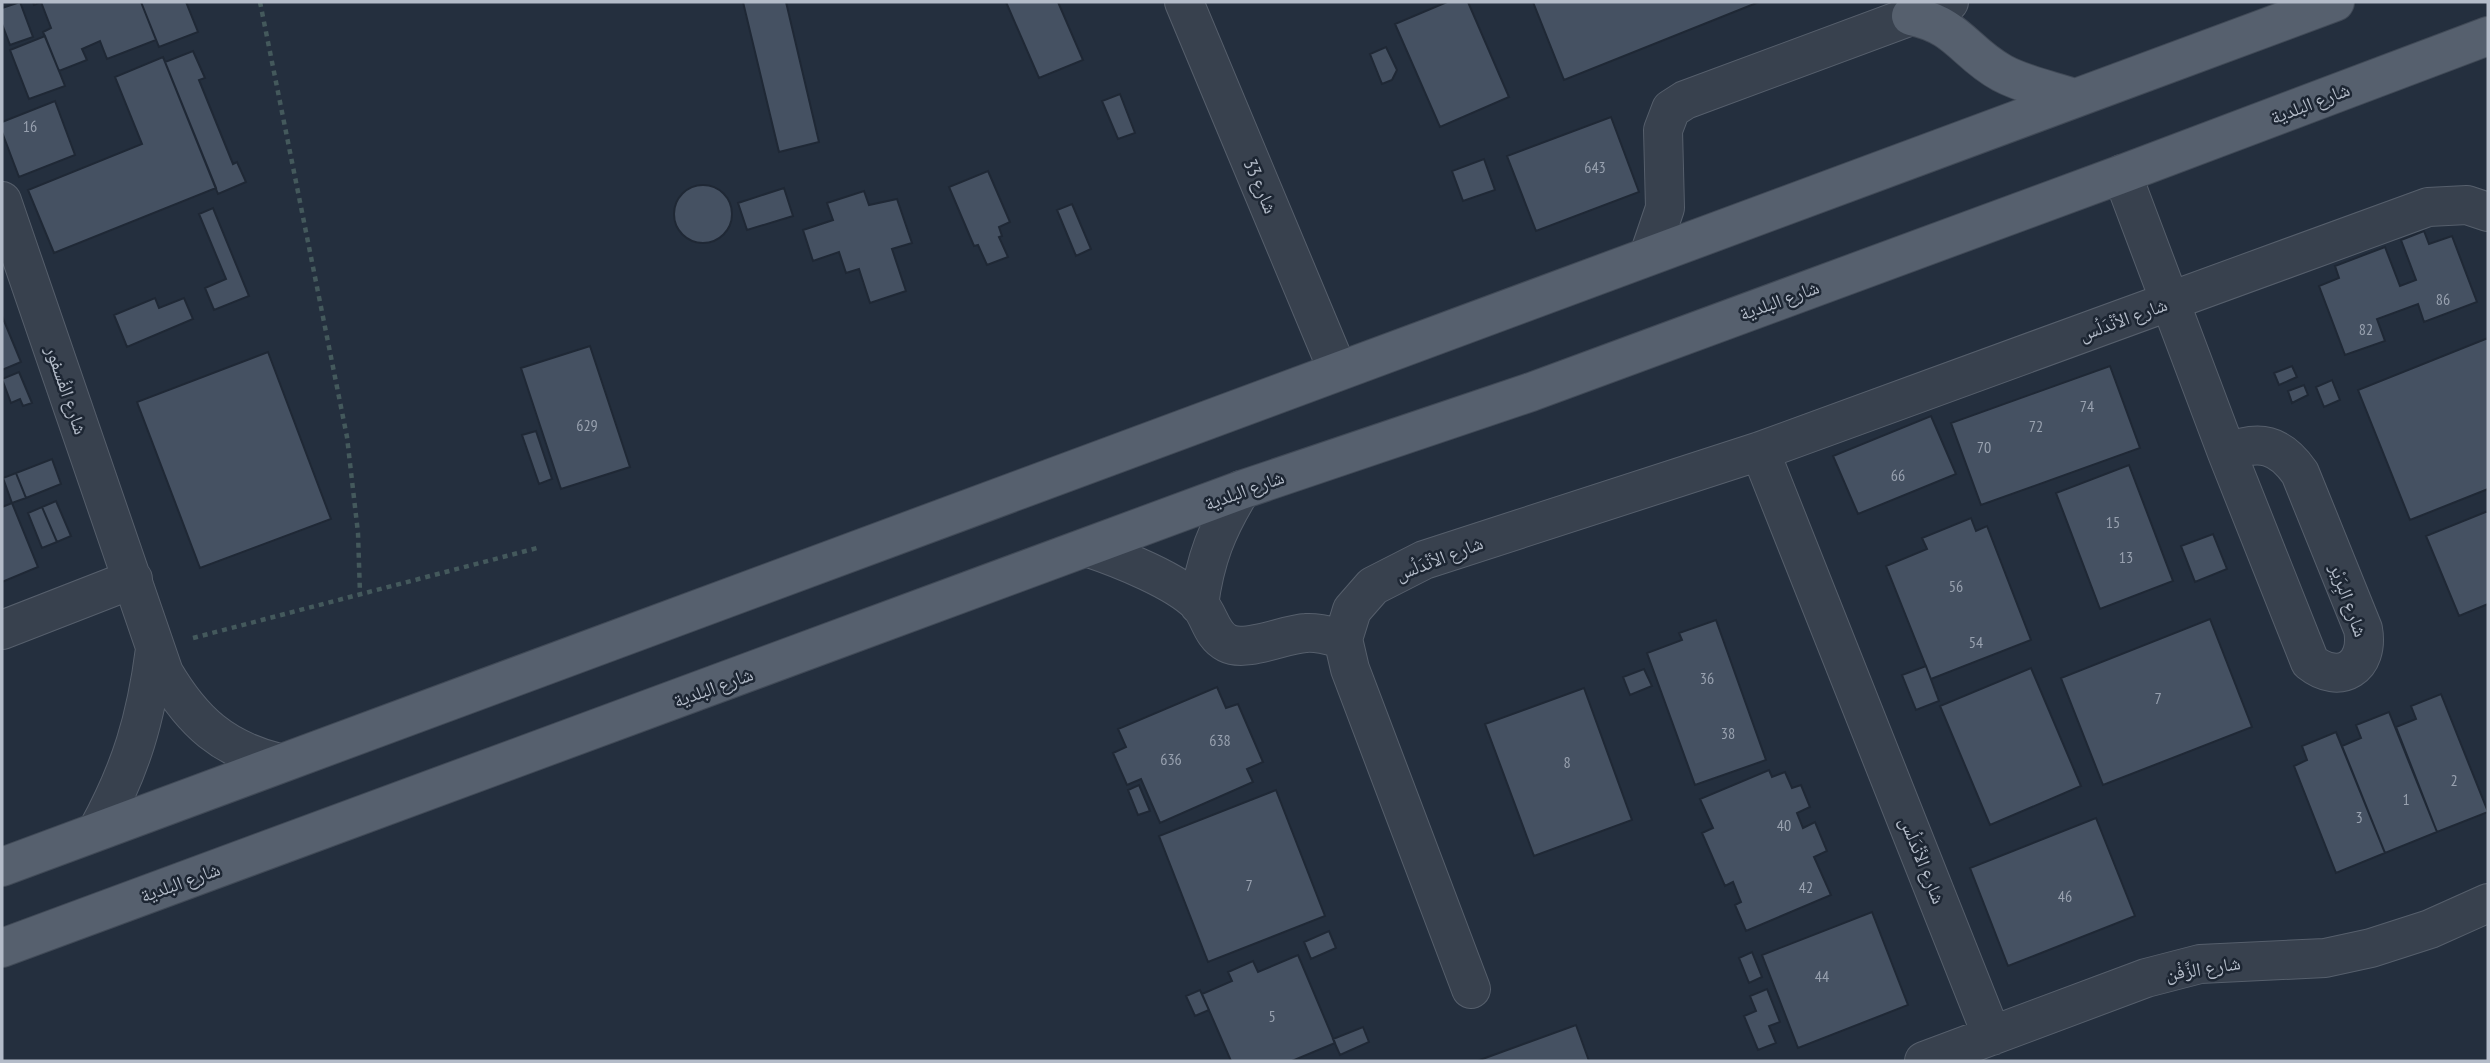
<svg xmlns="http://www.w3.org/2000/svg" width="2490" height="1063" font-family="'PT Sans Narrow','Noto Naskh Arabic',sans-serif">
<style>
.building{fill:#455162;stroke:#1f2835;stroke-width:2}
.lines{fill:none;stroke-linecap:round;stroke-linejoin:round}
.minor-casing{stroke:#565f6c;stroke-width:40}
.major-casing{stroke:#414a57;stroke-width:40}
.path{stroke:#44595c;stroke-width:4.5;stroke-dasharray:5 5;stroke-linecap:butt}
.minor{stroke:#38414e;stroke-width:38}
.major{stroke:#56606e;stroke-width:38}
.labels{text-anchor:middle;stroke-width:5;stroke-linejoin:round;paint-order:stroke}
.number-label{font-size:16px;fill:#98a1af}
.street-label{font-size:19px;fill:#b4bcc9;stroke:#1d2633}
</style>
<rect width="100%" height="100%" fill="#242f3e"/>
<path class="building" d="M20,2L33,37L10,45L2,24V8Z
M33,2H141L156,40L107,59L100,41L82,49L87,60L59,71L43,32L51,28L41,2L34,5Z
M141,2H186L198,32L159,47Z
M743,2H786L819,142L779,152Z
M1006,2H1058L1083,60L1039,78Z
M1447,2H1468L1509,97L1440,127L1395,24Z
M1533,2H1759L1564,80Z
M45,36L65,86L29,99L10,50Z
M1386,47L1397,70L1392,80L1382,84L1370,54Z
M193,51L205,78L199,80L233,164L237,162L246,182L218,194L165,62Z
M163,57L216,188L54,253L28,190L142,144L115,77Z
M1120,94L1135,133L1118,139L1102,101Z
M55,101L75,155L19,177L2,132V122Z
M1611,117L1639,192L1536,231L1507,156Z
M1484,159L1495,190L1463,201L1452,171Z
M988,171L1010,222L999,227L1002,236L999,237L1008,257L987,265L978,245L974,246L949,187Z
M674 214a29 29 0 1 1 58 0a29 29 0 1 1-58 0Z
M784,188L793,216L747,230L738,203Z
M864,191L869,205L897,199L912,243L892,249L906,291L870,303L859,269L846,273L839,252L813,261L803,230L833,220L827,203Z
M1072,204L1091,249L1076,256L1057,210Z
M213,208L249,296L214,310L205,288L226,279L199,214Z
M2424,231L2429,244L2452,236L2477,302L2424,322L2418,304L2377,319L2385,341L2345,355L2319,286L2339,278L2335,266L2385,247L2400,286L2416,280L2401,240Z
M155,298L159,308L184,298L193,319L127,347L114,315Z
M2,316L21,362L2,370Z
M2488,338V489L2410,520L2358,390Z
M590,346L630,467L561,489L521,368Z
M268,352L331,519L200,568L137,402Z
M2110,366L2140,448L1981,505L1951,423Z
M2292,366L2297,377L2279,385L2274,373Z
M19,372L32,403L23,406L20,399L11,403L2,379Z
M2332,380L2340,400L2324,407L2316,387Z
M2304,385L2308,395L2292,403L2288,391Z
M1931,416L1956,474L1858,514L1833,456Z
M536,431L552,479L539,484L522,435Z
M52,459L61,484L26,498L16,473Z
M2129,465L2173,581L2100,609L2056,493Z
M16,473L26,498L12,503L3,478Z
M56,501L71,536L57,542L42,507Z
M12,503L38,567L2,582V507Z
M42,507L57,542L42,548L28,513Z
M2488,511V604L2459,616L2426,536Z
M1971,518L1976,531L1987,526L2031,640L1931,679L1886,566L1927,549L1922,538Z
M2213,534L2227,569L2195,582L2181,546Z
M2210,619L2252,727L2103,785L2061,678Z
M1716,620L1766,760L1695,785L1647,653L1682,640L1679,633Z
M1926,666L1939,701L1916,710L1902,675Z
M2031,668L2081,786L1990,825L1940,706Z
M1644,669L1652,686L1630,695L1623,677Z
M1217,687L1226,708L1238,704L1263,762L1247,769L1253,782L1160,823L1141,779L1127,785L1113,753L1126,747L1118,729Z
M1584,688L1632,820L1534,856L1485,724Z
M2441,694L2488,812L2437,832L2396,727L2416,719L2411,706Z
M2389,712L2437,832L2385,853L2342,746L2361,738L2356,725Z
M2336,732L2385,853L2336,873L2294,766L2307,760L2302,746Z
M1769,770L1772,777L1785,772L1792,788L1801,785L1810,807L1797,813L1803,828L1815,822L1827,851L1814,857L1831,895L1746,931L1735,905L1741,902L1733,882L1725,886L1702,833L1713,828L1700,799Z
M1139,785L1150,811L1138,815L1128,790Z
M1276,790L1325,916L1208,962L1159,836Z
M2096,818L2135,916L2008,966L1970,868Z
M1872,912L1908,1005L1798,1048L1762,955Z
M1329,931L1336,948L1311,959L1304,942Z
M1752,952L1762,977L1749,983L1739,958Z
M1298,955L1335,1043L1292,1061H1231L1202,994L1232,981L1228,972L1253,961L1258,972Z
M1767,989L1780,1022L1769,1026L1776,1043L1758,1050L1744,1016L1756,1011L1750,996Z
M1200,990L1209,1010L1195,1016L1186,996Z
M1576,1025L1589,1061H1477Z
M1363,1027L1369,1042L1340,1055L1333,1039Z"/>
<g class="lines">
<g class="minor-casing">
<path id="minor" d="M1184,2L1338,371
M2122,174L2227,453L2310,662C2340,686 2370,667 2363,629L2300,473C2280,444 2259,439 2227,453
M2,201L164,673C193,722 223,749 279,763
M1649,255L1665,208L1663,130L1671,109L1685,100L1949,2
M1760,451L1992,1036
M1089,548C1119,558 1177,581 1199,604C1210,616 1211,635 1227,643C1246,653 1284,634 1306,633C1318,632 1331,636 1343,639
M1199,605C1205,559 1217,529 1241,490
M2,630L133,579
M97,831C131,769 146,719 155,649
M1471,989L1350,669L1343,639L1352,610L1373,586L1424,560L1760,451L2428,207L2467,205L2488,212
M1924,1061L2146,978L2200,964L2325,958L2371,948L2430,929L2488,903"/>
</g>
<g class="major-casing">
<path id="major" d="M1911,16C1958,25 1965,53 2002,73C2024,85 2050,90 2074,98
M2,867L2335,2
M2,948L1241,490L1531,392L2122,174L2488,36"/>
</g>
<path class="path" d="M260,2L347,437L358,533L360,594
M193,638L541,547"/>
<use href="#minor" class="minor"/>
<use href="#major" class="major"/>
</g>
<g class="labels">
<g class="number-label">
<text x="30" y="132">16</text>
<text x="1595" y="173">643</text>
<text x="2443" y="305">86</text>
<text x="2366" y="335">82</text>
<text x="2087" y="412">74</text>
<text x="587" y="431">629</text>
<text x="2036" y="432">72</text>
<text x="1984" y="453">70</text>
<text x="1898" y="481">66</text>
<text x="2113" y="528">15</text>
<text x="2126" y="563">13</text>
<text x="1956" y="592">56</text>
<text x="1976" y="648">54</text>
<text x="1707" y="684">36</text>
<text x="2158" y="704">7</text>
<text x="1728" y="739">38</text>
<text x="1220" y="746">638</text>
<text x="1171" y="765">636</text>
<text x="1567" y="768">8</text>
<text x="2454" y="786">2</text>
<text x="2406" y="805">1</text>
<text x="2359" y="823">3</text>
<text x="1784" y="831">40</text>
<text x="1249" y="891">7</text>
<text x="1806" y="893">42</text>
<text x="2065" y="902">46</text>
<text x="1822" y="982">44</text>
<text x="1272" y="1022">5</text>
</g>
<g class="street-label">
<text transform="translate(2310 103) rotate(-21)" y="7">شارع البلدية</text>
<text transform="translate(1261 186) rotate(67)" y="7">شارع 33</text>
<text transform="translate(1779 300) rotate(-20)" y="7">شارع البلدية</text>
<text transform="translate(2123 319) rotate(-20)" y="7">شارع الأنْدَلُس</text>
<text transform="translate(67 390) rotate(71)" y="7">شارع الفُسفور</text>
<text transform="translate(1244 490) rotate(-20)" y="7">شارع البلدية</text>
<text transform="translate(1439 558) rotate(-21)" y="7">شارع الأنْدَلُس</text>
<text transform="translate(2349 600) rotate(70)" y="7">شارع البِرَيْر</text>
<text transform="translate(713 687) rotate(-20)" y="7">شارع البلدية</text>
<text transform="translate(1923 860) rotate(68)" y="7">شارع الأنْدَلُس</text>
<text transform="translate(180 882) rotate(-20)" y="7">شارع البلدية</text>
<text transform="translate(2203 968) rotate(-9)" y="7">شارع الزَّفْن</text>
</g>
</g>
<rect width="2490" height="1063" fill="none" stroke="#b4bcc9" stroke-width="7"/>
</svg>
